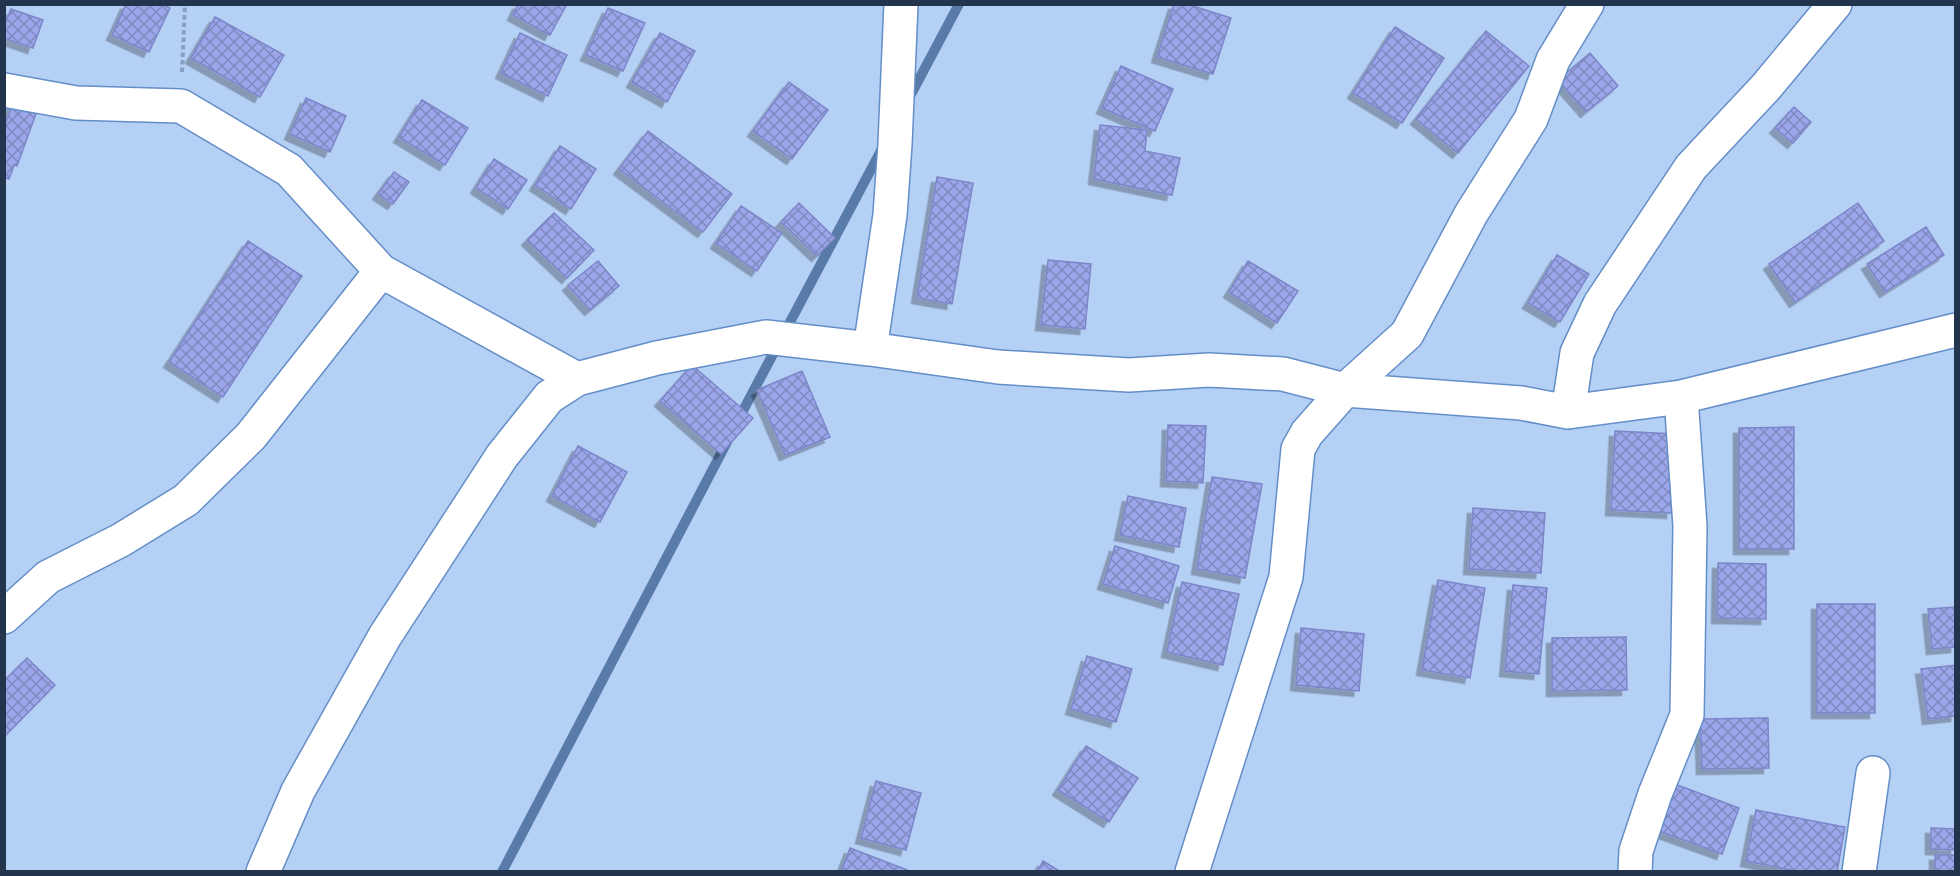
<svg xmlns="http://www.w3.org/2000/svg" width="1960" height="876" font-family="'Noto Sans',sans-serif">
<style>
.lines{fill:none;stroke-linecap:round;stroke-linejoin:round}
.stream{stroke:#597ba9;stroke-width:10}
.building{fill:url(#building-cross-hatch);stroke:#7c86c8;stroke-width:1.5;filter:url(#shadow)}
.minor-casing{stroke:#648ec7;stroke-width:36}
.path{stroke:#879fc0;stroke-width:4;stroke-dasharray:4.5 3;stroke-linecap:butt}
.minor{stroke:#fff;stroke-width:33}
</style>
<defs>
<pattern id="building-cross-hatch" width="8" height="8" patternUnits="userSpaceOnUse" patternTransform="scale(1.5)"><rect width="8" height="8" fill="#9ba7ea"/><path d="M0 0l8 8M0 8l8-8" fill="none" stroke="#7e89c0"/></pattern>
<filter id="shadow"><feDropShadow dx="-5.5" dy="5.5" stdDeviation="0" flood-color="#0004"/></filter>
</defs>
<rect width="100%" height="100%" fill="#b5d0f5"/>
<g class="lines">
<path class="stream" d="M908,100L959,4
M738,420L884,145
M502,872L727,442"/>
</g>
<path class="building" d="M126,4H162L170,8L149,52L112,35Z
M518,4H567L550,35L513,15Z
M1174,4H1187L1231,18L1213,74L1157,57Z
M608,8L645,23L623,71L586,55Z
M11,9L43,20L33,48L4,38V26Z
M215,17L284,55L260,97L191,58Z
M1395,27L1444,58L1402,123L1353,93Z
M1486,31L1529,66L1458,153L1416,119Z
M520,33L567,55L548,96L501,73Z
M660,33L695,51L667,102L632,82Z
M1590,53L1618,86L1586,112L1558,80Z
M1121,66L1173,89L1155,131L1102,108Z
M789,82L828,110L792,159L753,131Z
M306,98L346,116L330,152L290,134Z
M422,100L468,128L445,165L399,137Z
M13,103L37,111L17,166L14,165L9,179L4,177V127Z
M1794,107L1811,122L1793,143L1775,128Z
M1100,125L1147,130L1145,151L1180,158L1172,195L1094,179Z
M648,131L732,194L703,232L619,169Z
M560,146L596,169L571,209L535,185Z
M494,159L527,180L508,209L476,188Z
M394,172L409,182L393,204L378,194Z
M937,177L973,183L952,304L917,298Z
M799,203L835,238L817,256L781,222Z
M1858,203L1884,241L1795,302L1769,264Z
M741,206L782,233L757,271L716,243Z
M554,213L594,250L567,278L527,240Z
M1926,227L1944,255L1885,292L1867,264Z
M248,241L302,276L223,397L169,362Z
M1557,255L1589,274L1560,322L1528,303Z
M1048,260L1091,264L1085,329L1041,325Z
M598,261L619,286L590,310L568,285Z
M1248,261L1298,291L1277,323L1229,292Z
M692,365L753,418L721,454L660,401Z
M802,371L830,437L785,455L757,390Z
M1168,425L1206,426L1203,483L1166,481Z
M1794,427V549H1739V428Z
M1615,431L1676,434L1672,513L1611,510Z
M578,446L627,472L600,522L552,496Z
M1212,477L1262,484L1245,578L1197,569Z
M1128,496L1186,508L1179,547L1120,535Z
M1473,508L1545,513L1541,573L1469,569Z
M1115,546L1179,566L1168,603L1103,584Z
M1718,563L1766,564V619L1717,618Z
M1438,580L1485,588L1470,678L1422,670Z
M1182,582L1239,594L1223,665L1167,652Z
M1513,585L1547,588L1539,674L1505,671Z
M1817,604H1875V713H1817Z
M1956,607V647L1932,649L1928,609Z
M1301,628L1364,634L1359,691L1296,685Z
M1626,637L1627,690L1552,691V638Z
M1087,656L1132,669L1116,722L1071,709Z
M27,658L55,685L4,737V681Z
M1956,665V716L1928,719L1921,669Z
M1768,718L1769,768L1702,769L1700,719Z
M1086,746L1138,778L1109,822L1058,790Z
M876,781L921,793L906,850L861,838Z
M1672,783L1739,808L1722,854L1656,830Z
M1756,810L1845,827L1837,872H1801L1746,861Z
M1931,828L1956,829V850L1931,849Z
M850,848L907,870L906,872H841Z
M1935,855H1956V872H1935Z
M1043,861L1061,872H1037Z"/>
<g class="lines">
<g class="minor-casing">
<path id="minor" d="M4,90L76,103L181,106L289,170L381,271L577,379
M870,349L890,215L895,144L901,4
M1568,412L1577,353L1600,304L1691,167L1766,87L1835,4
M4,617L48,577L121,540L186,500L251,436L381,271
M263,872L298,791L385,636L502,456L549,397L577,379L657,358L766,337L870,349L998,367L1129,375L1209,370L1283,374L1345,390L1521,403L1568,412L1681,397L1956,330
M1192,872L1286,577L1298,449L1307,433L1345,390L1407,334L1471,214L1531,119L1553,60L1587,4
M1635,872L1636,851L1655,794L1687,715L1690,526L1681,397
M1859,872L1873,773"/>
</g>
<path class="path" d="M182,72L185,4"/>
<use href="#minor" class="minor"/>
</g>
<rect width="1960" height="876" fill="none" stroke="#23354d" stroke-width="12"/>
</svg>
